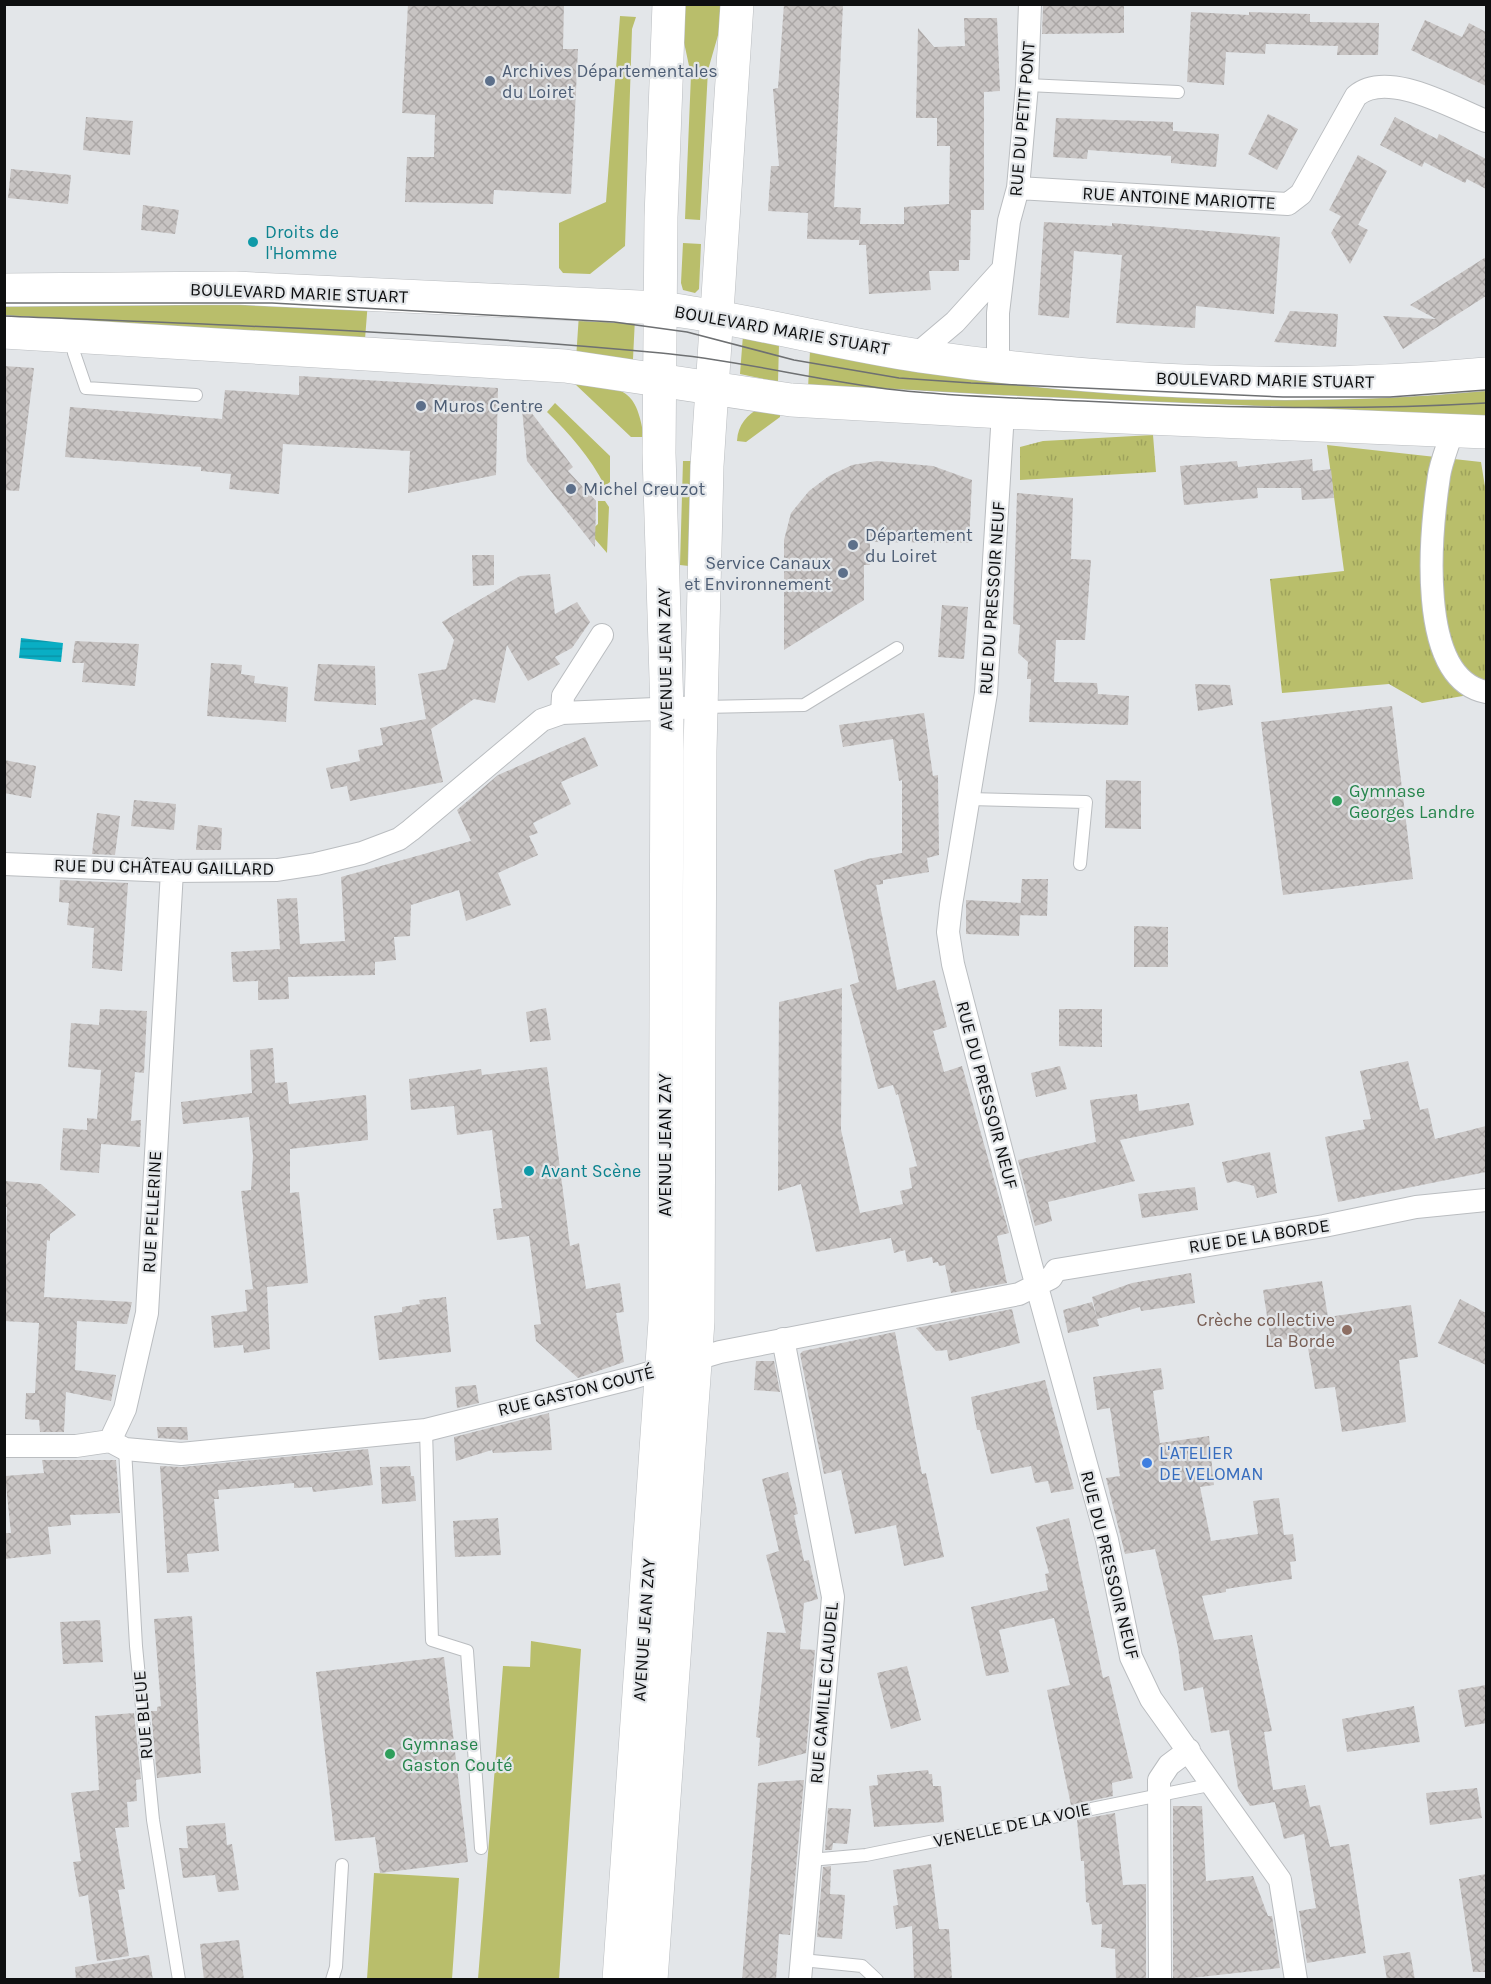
<svg xmlns="http://www.w3.org/2000/svg" width="1491" height="1984" font-family="Karla,sans-serif">
<style>
.green{fill:#b9be6b}
.park{fill:url(#park-tufts)}
.water{fill:url(#water-rules)}
.building{fill:url(#building-cross-hatch)}
.lines{fill:none;stroke-linecap:round;stroke-linejoin:round}
.service-casing{stroke:#babdc0;stroke-width:14}
.minor-casing{stroke:#babdc0;stroke-width:24}
.secondary-casing{stroke:#babdc0;stroke-width:34}
.primary-casing{stroke:#babdc0;stroke-width:34}
.service{stroke:#fff;stroke-width:12}
.minor{stroke:#fff;stroke-width:22}
.secondary{stroke:#fff;stroke-width:33}
.primary{stroke:#fff;stroke-width:33}
.tram{stroke:#6e7072;stroke-width:1.5}
.service-dot{fill:#5c6f8a;stroke:#e3e6e9;stroke-width:2}
.culture-dot{fill:#0f9aa8;stroke:#e3e6e9;stroke-width:2}
.leisure-dot{fill:#2e9e5b;stroke:#e3e6e9;stroke-width:2}
.education-dot{fill:#8d6e63;stroke:#e3e6e9;stroke-width:2}
.shop-dot{fill:#3f7fe0;stroke:#e3e6e9;stroke-width:2}
.labels{text-anchor:middle;stroke-width:4.5;stroke-linejoin:round;paint-order:stroke}
.service-label{font-size:18px;fill:#4e5e75;stroke:#e3e6e9;text-anchor:start}
.street-label{font-size:18px;fill:#0e0f10;stroke:#e3e6e9}
.culture-label{font-size:18px;fill:#0d838f;stroke:#e3e6e9;text-anchor:start}
.leisure-label{font-size:18px;fill:#27864d;stroke:#e3e6e9;text-anchor:start}
.education-label{font-size:18px;fill:#785e54;stroke:#e3e6e9;text-anchor:end}
.shop-label{font-size:18px;fill:#366cbe;stroke:#e3e6e9;text-anchor:start}
</style>
<defs>
<pattern id="park-tufts" width="24" height="20" patternUnits="userSpaceOnUse" patternTransform="scale(1.5)"><rect width="24" height="20" fill="#b9be6b"/><path d="M3 7l-1-3M5 7V3M7 7l1-3M15 17l-1-3M17 17v-4M19 17l1-3" fill="none" stroke="#9ea25c"/></pattern>
<pattern id="water-rules" width="6" height="5" patternUnits="userSpaceOnUse" patternTransform="scale(1.5)"><rect width="6" height="5" fill="#09aec4"/><path d="M0 2.5h6" fill="none" stroke="#0894a7"/></pattern>
<pattern id="building-cross-hatch" width="8" height="8" patternUnits="userSpaceOnUse" patternTransform="scale(1.5)"><rect width="8" height="8" fill="#c8c4c3"/><path d="M0 0l8 8M0 8l8-8" fill="none" stroke="#aba7a6"/></pattern>
</defs>
<rect width="100%" height="100%" fill="#e3e6e9"/>
<path class="green" d="M680,5H724L723,18L708,70L700,220L685,219L691,75L679,19Z
M620,16L636,17L632,29L625,246L590,274L563,273L559,268V223L606,202Z
M683,243L701,244L699,289L695,293L683,290L681,283Z
M5,297L368,301L365,339L5,323Z
M579,314L635,318L633,359L631,361L576,359Z
M743,335L779,344L778,382L740,374Z
M810,351L1486,380V416L808,388Z
M575,384C621,388 636,385 644,437H631Z
M555,403L610,456V482L605,486C590,457 570,434 547,412Z
M761,407H780V417L746,442L737,441C738,424 747,415 761,407Z
M683,461H692L689,566L680,565Z
M598,501H605L609,507L607,553L589,532L598,524Z
M531,1641L581,1649L559,1979H478L503,1666L530,1667Z
M374,1873L459,1878L452,1979H367Z"/>
<path class="park" d="M1153,435L1156,472L1020,480V447L1043,441Z
M1327,445L1481,462L1486,493V692L1422,703L1389,684L1282,693L1270,579L1344,571Z"/>
<path class="water" d="M21,638L63,643L61,662L19,658Z"/>
<path class="building" d="M408,4H564L563,49H578L571,194L494,190L493,204L405,202L407,157H434L435,115L402,113Z
M784,4H843L834,207L861,208L859,240L807,239L808,213L768,211L771,166H779L773,89L778,88Z
M1067,4H1124V33L1042,34L1043,6Z
M1191,12L1249,15V12L1310,14V22L1379,23L1378,55H1337L1338,46L1266,44L1265,54L1226,52L1224,85L1187,82Z
M964,18H997L1000,91L984,92V210H971L970,260H959V271H929L931,290L869,294L866,245H859L860,224H904V207L949,204L950,146H937V118H916L918,28L934,47L965,46Z
M1425,20L1462,37L1469,23L1486,32V86L1411,50Z
M1268,114L1298,129L1277,170L1248,154Z
M86,117L133,121L130,155L83,150Z
M1395,117L1437,139L1439,134L1486,159V189L1467,179L1465,183L1424,162L1422,167L1380,145Z
M1056,118L1173,122V131L1219,134L1216,167L1171,163V156L1088,150L1087,159L1053,157Z
M1358,155L1387,171L1358,225L1329,210Z
M11,169L71,175L68,204L8,198Z
M143,205L179,210L175,234L141,230Z
M1341,216L1368,230L1350,264L1331,233Z
M1044,222L1112,226V223L1280,237L1274,314L1196,306L1195,328L1116,323L1122,255L1074,251L1069,318L1038,315Z
M1486,257V296L1403,349L1383,316L1436,319L1410,305Z
M1290,311L1338,314L1336,347L1274,342Z
M4,366L34,368L19,491L4,490Z
M299,376L498,388L496,475L408,493L410,451L283,444L279,494L229,489L231,474L201,471V467L65,457L70,407L222,419L225,390L299,395Z
M521,399L573,467L568,471L596,501L595,547L527,461Z
M1312,459L1313,471L1331,469L1334,498L1302,500L1301,488H1257L1258,498L1184,505L1180,466L1237,461L1238,467Z
M877,461L933,466L972,480L969,543L870,542V565H864V600L784,650V540L791,513L809,491L829,476L852,465Z
M1017,493L1073,498L1071,559L1091,560L1085,640H1056L1054,682L1097,683L1098,694L1129,696L1128,725L1029,722L1031,679H1027L1028,662L1018,653L1020,625L1013,624Z
M472,555H494V585L473,586Z
M550,574L555,614L577,602L590,622L572,648L555,657L560,664L528,681L507,645L495,703L474,699L431,729L443,782L350,801L347,786L331,789L326,768L360,761L358,750L383,745L380,728L426,719L418,674L446,669L454,640L442,622L520,576Z
M942,605L968,607L964,659L938,657Z
M75,641L139,644L135,686L82,682L84,663H72Z
M211,663L242,665L241,674L255,676L254,683L288,687L286,722L207,716Z
M318,664L375,666L376,705L314,701Z
M1195,684L1230,685L1233,705L1198,711Z
M1392,706L1413,879L1283,895L1261,722Z
M924,713L933,776L938,775L939,855L927,858L929,872L883,880V884L876,885L897,990L935,980L947,1027L933,1031L944,1072L962,1066L1009,1233L997,1236L1007,1283L951,1293L945,1265L939,1266L938,1262L933,1263L932,1257L907,1262L905,1250L894,1253L891,1238L816,1252L801,1184L778,1191L779,1002L842,988L841,1130L860,1213L903,1204L900,1191L912,1188L909,1168L917,1166L898,1094L896,1095L893,1085L878,1089L850,985L859,982L834,870L867,859L902,853V780L899,781L893,739L843,747L839,725Z
M585,737L598,766L561,782L571,804L533,823L538,833L529,836L538,855L498,873L511,905L466,921L459,890L411,905L410,936L394,937L396,960L375,962V975L288,977L289,999L258,1000V981L233,982L231,952L280,949L277,899L297,898L300,944L345,941L341,877L471,841L457,810L498,775Z
M4,760L36,766L31,798L4,793Z
M1106,780L1141,781V829L1105,828Z
M134,800L176,804L174,830L131,826Z
M97,813L120,816L115,855L92,854Z
M198,825L222,828L221,850H196Z
M1022,879H1048L1047,916L1020,915Z
M60,880L128,883L122,971L92,968L94,928L67,925L69,903L59,902Z
M966,900L1021,903L1019,936L966,934Z
M1134,926L1168,927V967H1134Z
M546,1008L551,1040L530,1042L526,1012Z
M100,1009L147,1011L144,1073L135,1072L131,1121L141,1120L140,1147L101,1144L99,1173L60,1170L63,1128L87,1130V1118L97,1119L101,1070L68,1067L71,1023L99,1025Z
M1059,1009H1102V1047L1059,1046Z
M273,1048L275,1083L287,1082L289,1104L366,1095L368,1140L290,1149V1193L299,1192L308,1283L267,1287L270,1349L244,1353L243,1345L214,1348L211,1316L247,1311L245,1290L253,1289L241,1191L251,1190L253,1156L249,1117L183,1124L181,1102L252,1093L250,1050Z
M1408,1061L1420,1110L1428,1108L1435,1139L1486,1126V1172L1338,1202L1325,1137L1365,1129L1363,1120L1371,1119L1360,1071Z
M1060,1066L1067,1089L1036,1097L1031,1073Z
M547,1067L570,1246L579,1243L586,1289L620,1283L624,1312L616,1313L624,1362L578,1378L536,1341L534,1325L541,1324L529,1236L497,1240L493,1209L502,1208L492,1130L457,1135L454,1106L411,1110L409,1079L481,1069L482,1075Z
M1137,1094L1139,1111L1189,1103L1194,1125L1120,1140L1135,1181L1048,1202L1052,1221L1035,1226L1018,1160L1096,1142L1090,1100Z
M1270,1152L1277,1193L1257,1198L1254,1186L1235,1181L1227,1183L1222,1162Z
M4,1181L41,1184L76,1215L50,1234V1241L47,1240L44,1297L132,1302L127,1324L77,1321L75,1370L116,1375L111,1401L66,1392L64,1432H40L39,1420L25,1419L26,1393H35L39,1323L4,1321L7,1207H4Z
M1195,1187L1198,1210L1142,1218L1138,1194Z
M1191,1273L1195,1303L1141,1311L1140,1307L1097,1319L1099,1326L1068,1333L1063,1310L1092,1302L1097,1318L1092,1297L1132,1283Z
M1322,1281L1328,1317L1411,1305L1418,1357L1399,1360L1406,1422L1342,1432L1335,1387L1315,1389L1306,1336L1271,1342L1263,1290Z
M446,1297L451,1352L379,1360L374,1316L402,1312V1307L420,1304L419,1300Z
M1460,1299L1486,1313V1365L1438,1343Z
M1012,1309L1020,1343L949,1361L947,1350L936,1351L916,1328Z
M895,1332L922,1474L926,1473L944,1557L904,1566L896,1525L855,1534L841,1470L824,1474L800,1354L803,1351Z
M756,1361H774L780,1392L754,1390Z
M1161,1368L1164,1389L1153,1391L1160,1443L1209,1436L1214,1485L1200,1487L1211,1541L1258,1534L1253,1501L1279,1498L1284,1535L1293,1534L1296,1561L1290,1562L1292,1579L1226,1589V1592L1202,1596L1214,1640L1252,1635L1272,1731L1264,1732L1273,1790L1305,1785L1310,1807L1320,1805L1330,1847L1349,1844L1366,1953L1307,1963L1299,1911L1316,1908L1304,1834L1284,1839L1274,1799L1275,1802L1250,1806L1238,1788L1229,1730L1211,1733L1203,1687L1184,1691L1178,1647L1155,1549L1125,1554L1106,1478L1120,1476L1110,1408L1097,1410L1093,1377Z
M1045,1380L1074,1489L1051,1493L1048,1481L1035,1483L1031,1466L991,1474L980,1430H977L971,1397Z
M476,1385L479,1403L457,1408L455,1387Z
M549,1413L552,1450L493,1453L492,1450L456,1461L454,1437Z
M157,1427H187L188,1440L158,1438Z
M368,1449L373,1485L313,1492L312,1487L294,1488V1483L218,1490L219,1499H214L219,1551L187,1554L189,1572L167,1573L160,1466L182,1467Z
M42,1460H116L120,1513L70,1515L71,1525L48,1527L51,1554L4,1559V1533H11L5,1476L44,1473Z
M410,1466L411,1476H414L416,1501L382,1504L380,1467Z
M788,1472L798,1514L794,1515L804,1561L809,1560L818,1599L804,1603L800,1649L815,1650L806,1753L758,1766L760,1738L756,1737L767,1632L786,1633L766,1555L779,1551L762,1479Z
M498,1518L501,1555L455,1557L453,1521Z
M1069,1518L1103,1678L1109,1676L1133,1778L1112,1783L1113,1796L1071,1805L1047,1690L1070,1685L1054,1618L999,1630L1009,1672L986,1676L971,1607L1048,1590L1045,1574L1049,1573L1036,1527Z
M192,1616L201,1773L157,1778L151,1711H157V1707L161,1706L154,1619Z
M100,1620L103,1662L63,1664L60,1622Z
M444,1657L468,1862L380,1873L375,1837L335,1841L316,1672Z
M907,1666L921,1720L891,1729L877,1673Z
M1486,1685V1723L1465,1727L1458,1690Z
M1414,1706L1420,1742L1347,1752L1342,1719Z
M134,1713L141,1779L136,1780L137,1801L127,1802L129,1827L115,1828L125,1889L118,1890L129,1956L97,1961L88,1895L79,1897L73,1862L81,1861L71,1793L99,1790L95,1716Z
M928,1770L929,1774H932L933,1786H941L944,1822L874,1827L869,1786L878,1785L877,1775Z
M804,1780L790,1935L779,1934L776,1980H742L758,1783Z
M1477,1788L1482,1818L1430,1825L1426,1793Z
M1173,1806H1202L1206,1881L1253,1876L1268,1916H1272L1280,1968L1173,1980Z
M828,1808L851,1809L849,1829L847,1844L833,1843L832,1850H825Z
M1115,1813L1123,1885L1146,1884V1980H1116L1115,1949L1101,1947L1102,1924L1092,1925L1089,1903L1086,1902L1084,1861H1081L1077,1820Z
M225,1823L227,1845L232,1844L239,1890L218,1892L215,1875L183,1878L179,1848H188L186,1826Z
M931,1864L939,1929H949L952,1980H914L912,1926L896,1929L893,1906L898,1905L893,1870Z
M831,1866L830,1894L845,1895L842,1939L817,1937L823,1867Z
M1486,1874V1972H1473L1459,1879Z
M239,1940L244,1980H204L200,1944Z
M1410,1952L1415,1980H1387L1383,1956Z
M149,1955L153,1980H76L75,1967Z"/>
<g class="lines">
<g class="service-casing">
<path id="service" d="M1027,85L1178,92
M73,337L74,353L86,388L196,395
M703,707L804,705L897,648
M969,799L1086,802L1080,864
M426,1430L432,1640L467,1651L481,1848
M125,1449L136,1646L153,1820L179,1980
M810,1860L866,1855L1214,1784
M802,1960L862,1966L877,1980
M332,1980L336,1967L342,1865"/>
</g>
<g class="minor-casing">
<path id="minor" d="M1018,188L1288,204L1301,194L1356,96C1387,69 1453,108 1486,121
M916,355L955,322L1003,269
M998,366V313L1009,221L1018,188L1027,85L1030,4
M1003,412L986,693L951,905L948,932L953,964L1031,1265L1107,1540L1131,1657L1151,1699L1280,1880L1296,1980
M1452,432C1448,446 1441,462 1439,476C1431,529 1415,678 1486,692
M562,713L563,696L602,635
M4,864L172,871L277,870L316,864L362,853L399,839L411,830L542,720L562,713L702,707
M783,1339L833,1597L800,1980
M110,1441L125,1449L181,1454L426,1430L632,1378L720,1352L1019,1294L1051,1278L1056,1270L1324,1226L1416,1207L1486,1200
M4,1446H76L110,1441L125,1409L147,1313L172,871
M1160,1980L1159,1780L1169,1765L1189,1750"/>
</g>
<g class="secondary-casing">
<path id="secondary" d="M4,290L235,288L660,308C748,319 833,343 920,356C1107,383 1298,392 1486,374
M4,332L565,366L791,400L1003,412L1486,432"/>
</g>
<g class="primary-casing">
<path id="primary" d="M619,1980L665,1321L667,710L659,453L661,217L669,4
M651,1980L698,1321L700,751L707,466L737,4"/>
</g>
<use href="#service" class="service"/>
<use href="#minor" class="minor"/>
<use href="#secondary" class="secondary"/>
<use href="#primary" class="primary"/>
<path class="tram" d="M4,303H272L614,322L687,332L794,360L899,378L971,383L1283,397H1390L1486,390
M4,316C223,325 443,332 661,353C740,360 818,381 897,390C959,397 1022,398 1083,401C1218,408 1352,411 1486,403"/>
</g>
<g class="service-dot">
<circle cx="490" cy="81" r="6"/>
<circle cx="421" cy="406" r="6"/>
<circle cx="571" cy="489" r="6"/>
<circle cx="853" cy="545" r="6"/>
<circle cx="843" cy="573" r="6"/>
</g>
<g class="culture-dot">
<circle cx="253" cy="242" r="6"/>
<circle cx="529" cy="1171" r="6"/>
</g>
<g class="leisure-dot">
<circle cx="1337" cy="801" r="6"/>
<circle cx="390" cy="1754" r="6"/>
</g>
<circle class="education-dot" cx="1347" cy="1330" r="6"/>
<circle class="shop-dot" cx="1147" cy="1463" r="6"/>
<g class="labels">
<g class="service-label">
<text x="502" y="77">Archives Départementales<tspan x="502" dy="21">du Loiret</tspan></text>
<text x="433" y="412">Muros Centre</text>
<text x="583" y="495">Michel Creuzot</text>
<text x="865" y="541">Département<tspan x="865" dy="21">du Loiret</tspan></text>
<text x="831" y="569" text-anchor="end">Service Canaux<tspan x="831" dy="21">et Environnement</tspan></text>
</g>
<g class="street-label">
<text transform="translate(1022 119) rotate(-85)" y="6">RUE DU PETIT PONT</text>
<text transform="translate(1179 198) rotate(3)" y="6">RUE ANTOINE MARIOTTE</text>
<text transform="translate(299 293) rotate(2)" y="6">BOULEVARD MARIE STUART</text>
<text transform="translate(782 330) rotate(10)" y="6">BOULEVARD MARIE STUART</text>
<text transform="translate(1265 380) rotate(1)" y="6">BOULEVARD MARIE STUART</text>
<text transform="translate(992 598) rotate(-86)" y="6">RUE DU PRESSOIR NEUF</text>
<text transform="translate(665 659) rotate(-91)" y="6">AVENUE JEAN ZAY</text>
<text transform="translate(164 867) rotate(1)" y="6">RUE DU CHÂTEAU GAILLARD</text>
<text transform="translate(987 1095) rotate(75)" y="6">RUE DU PRESSOIR NEUF</text>
<text transform="translate(665 1145) rotate(-90)" y="6">AVENUE JEAN ZAY</text>
<text transform="translate(152 1212) rotate(-87)" y="6">RUE PELLERINE</text>
<text transform="translate(1259 1236) rotate(-9)" y="6">RUE DE LA BORDE</text>
<text transform="translate(576 1391) rotate(-14)" y="6">RUE GASTON COUTÉ</text>
<text transform="translate(1110 1565) rotate(76)" y="6">RUE DU PRESSOIR NEUF</text>
<text transform="translate(644 1630) rotate(-86)" y="6">AVENUE JEAN ZAY</text>
<text transform="translate(824 1693) rotate(-85)" y="6">RUE CAMILLE CLAUDEL</text>
<text transform="translate(143 1715) rotate(-95)" y="6">RUE BLEUE</text>
<text transform="translate(1012 1825) rotate(-12)" y="6">VENELLE DE LA VOIE</text>
</g>
<g class="culture-label">
<text x="265" y="238">Droits de<tspan x="265" dy="21">l'Homme</tspan></text>
<text x="541" y="1177">Avant Scène</text>
</g>
<g class="leisure-label">
<text x="1349" y="797">Gymnase<tspan x="1349" dy="21">Georges Landre</tspan></text>
<text x="402" y="1750">Gymnase<tspan x="402" dy="21">Gaston Couté</tspan></text>
</g>
<g class="education-label">
<text x="1335" y="1326">Crèche collective<tspan x="1335" dy="21">La Borde</tspan></text>
</g>
<g class="shop-label">
<text x="1159" y="1459">L'ATELIER<tspan x="1159" dy="21">DE VELOMAN</tspan></text>
</g>
</g>
<rect width="1491" height="1984" fill="none" stroke="#0e0f10" stroke-width="12"/>
</svg>
